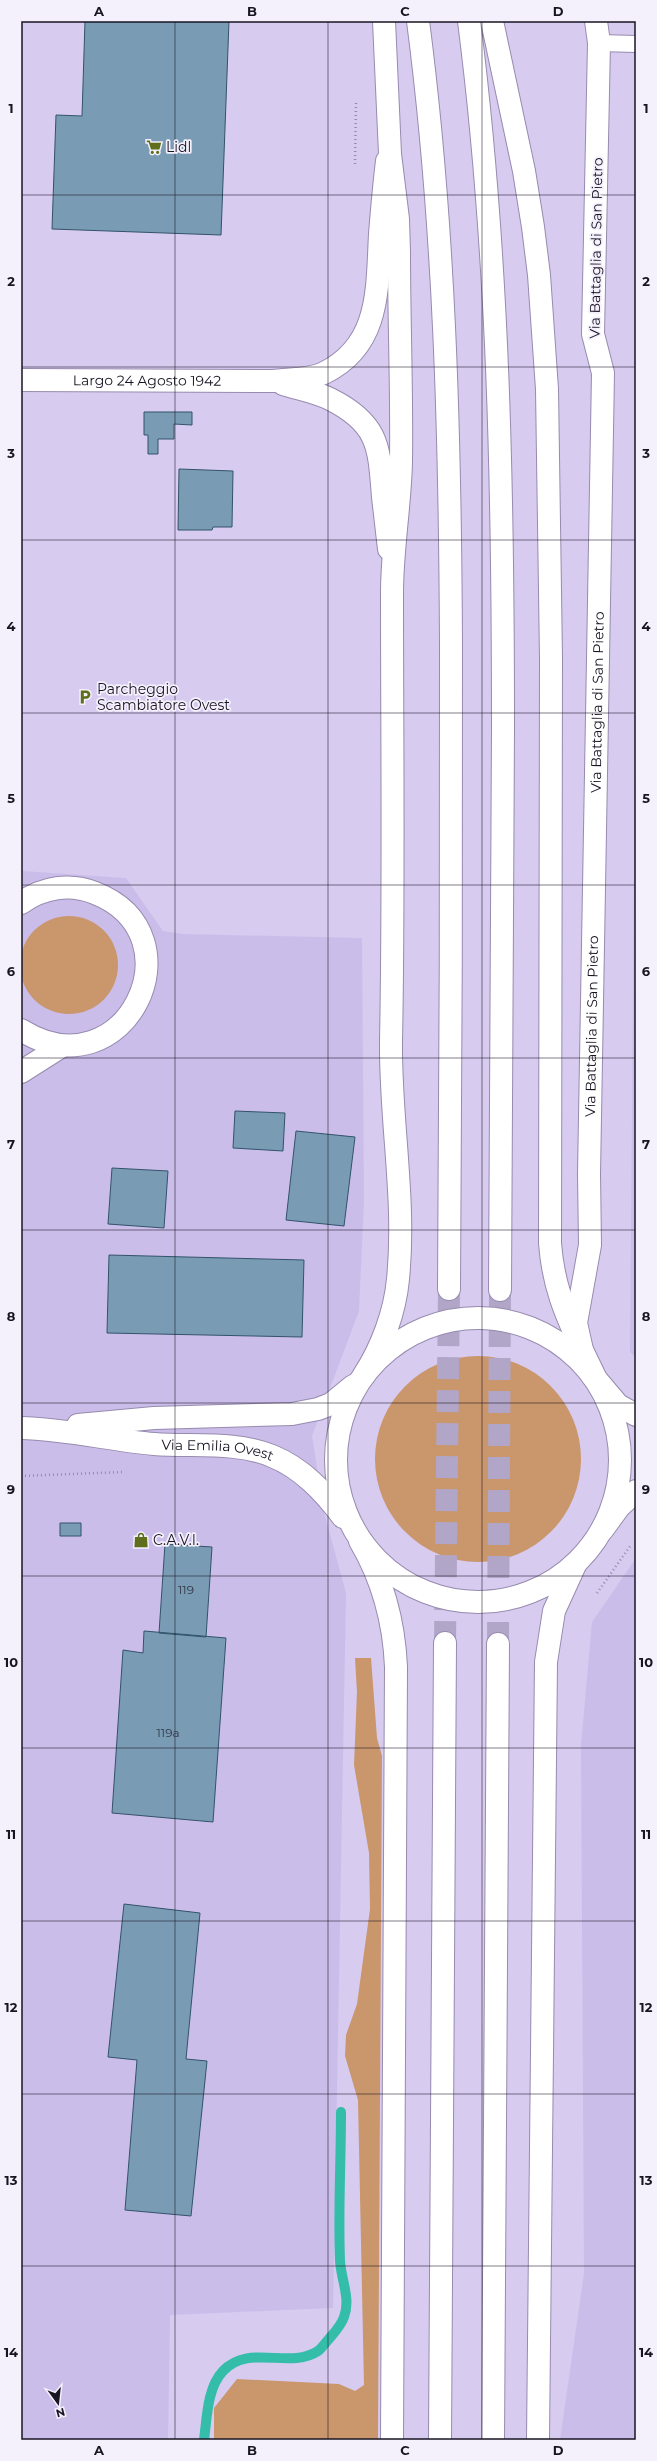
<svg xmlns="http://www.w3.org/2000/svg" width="657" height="2461" font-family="Montserrat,sans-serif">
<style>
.built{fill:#cbbde9}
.green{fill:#ca966c}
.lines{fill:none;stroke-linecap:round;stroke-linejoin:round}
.stream{stroke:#34bda8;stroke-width:10}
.building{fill:#799bb4;stroke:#33536a}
.trunk-tunnel{stroke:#b1a6c7;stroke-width:22;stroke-dasharray:22 11;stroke-linecap:butt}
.service-casing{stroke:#978baf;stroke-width:18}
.minor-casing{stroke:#978baf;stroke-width:24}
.tertiary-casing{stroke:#978baf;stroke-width:24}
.secondary-casing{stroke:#978baf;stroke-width:24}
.trunk-casing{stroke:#978baf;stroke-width:24}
.path{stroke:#958ca9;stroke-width:2.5;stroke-dasharray:1 3;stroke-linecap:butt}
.service{stroke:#fff;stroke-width:16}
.minor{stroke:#fff;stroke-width:22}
.tertiary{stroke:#fff;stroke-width:22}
.secondary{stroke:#fff;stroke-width:22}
.trunk{stroke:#fff;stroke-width:22}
.grid{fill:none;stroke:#191422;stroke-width:1;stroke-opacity:0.55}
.labels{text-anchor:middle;stroke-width:3.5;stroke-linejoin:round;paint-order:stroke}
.number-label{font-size:12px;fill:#313646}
.poi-label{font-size:14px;fill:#191422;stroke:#f4f0fc;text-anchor:start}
.street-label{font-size:14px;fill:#191422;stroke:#f4f0fc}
.neatline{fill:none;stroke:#191422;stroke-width:1.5}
.grid-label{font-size:13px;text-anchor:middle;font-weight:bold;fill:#191422}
</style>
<rect width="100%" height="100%" fill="#d7cbf0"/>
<path class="built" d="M636,642V1358L630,1352Z
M21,862L22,871L126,878L163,931L183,934L362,938L364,1201L359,1311L312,1436L324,1512L346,1593L333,2308L170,2315L168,2440H21Z
M636,1558V2440H560L584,2273L581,1745L592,1622Z"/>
<path class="green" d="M20 965a49 49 0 1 1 98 0a49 49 0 1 1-98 0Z
M375 1459a103 103 0 1 1 206 0a103 103 0 1 1-206 0Z
M355,1658H371L377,1738L382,1756L378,2440H214V2408L237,2379L339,2384L355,2391L364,2385L358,2100L345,2056L346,2035L357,2004L370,1909L369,1853L354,1765L357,1692Z"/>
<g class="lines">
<path class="stream" d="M204,2440C207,2418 207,2388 223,2371C249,2343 289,2370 318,2351C322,2348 325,2343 328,2340C334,2333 341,2326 344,2317C351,2299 341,2279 340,2261C338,2211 341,2162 341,2112"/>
</g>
<path class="building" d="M85,21H229L221,235L52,229L56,115L82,116Z
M144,412H192V425L174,424V439H158V454H148V435H144Z
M179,469L233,471L232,527H213L212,530H178Z
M235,1111L285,1113L283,1151L233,1148Z
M296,1131L355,1137L344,1226L286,1220Z
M112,1168L168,1171L164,1228L108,1224Z
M109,1255L304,1260L302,1337L107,1333Z
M60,1523H81V1536H60Z
M165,1544L212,1547L206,1637L159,1633Z
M144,1631L226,1638L213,1822L112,1813L123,1650L143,1653Z
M124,1904L200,1913L186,2059L207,2061L191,2216L125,2210L137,2060L108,2057Z"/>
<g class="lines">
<path class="trunk-tunnel" d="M445,1643L449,1289
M498,1644L500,1290"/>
<g class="service-casing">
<path id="service" d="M599,43L636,44"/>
</g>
<g class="minor-casing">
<g id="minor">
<path id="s1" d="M21,380L273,381C289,379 309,380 324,373C381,345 377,288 380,234C382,209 384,185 387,161"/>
<path d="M283,384C299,389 316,392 330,399C380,424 379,448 383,497C385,515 387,532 389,549"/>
<path d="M21,903C43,887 70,883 95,893C202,935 125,1095 21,1030"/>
<path d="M21,1072L62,1046"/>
<path id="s2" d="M596,1379L582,1350L576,1323L590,1245L589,1174L603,373L593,334L599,43L596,21"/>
</g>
</g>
<g class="tertiary-casing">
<path id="tertiary" d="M596,1379L618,1405L636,1415
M603,1529L619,1507L636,1491"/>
</g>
<g class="secondary-casing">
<g id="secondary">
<circle cx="478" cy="1460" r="142"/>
<path d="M78,1425L154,1418L292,1414L318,1409L331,1404L353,1386"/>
<path id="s3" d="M21,1428C66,1429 110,1440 154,1444C193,1447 236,1441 272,1456C302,1468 324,1492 343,1517"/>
</g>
</g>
<g class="trunk-casing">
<path id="trunk" d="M418,21C445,228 450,437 451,645C452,860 450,1074 449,1289
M469,21C499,255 503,492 503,728C503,915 501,1102 500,1290
M492,21L524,171L533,227L539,275L547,389L551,659L550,1243C553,1285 565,1312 582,1350
M364,1375C382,1347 395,1312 398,1279C406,1199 390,1121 391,1041C394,892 392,742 392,593C392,549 400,506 401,462C402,392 399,322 399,252L398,219L390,154L384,21
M360,1541C383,1580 394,1621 396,1667L392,2440
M440,2440L445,1643
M493,2440L498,1644
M538,2440L546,1662L554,1611L575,1565"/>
</g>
<path class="path" d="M355,164L356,103
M21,1476L123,1472
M597,1593L631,1545"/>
<use href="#service" class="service"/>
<use href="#minor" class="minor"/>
<use href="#tertiary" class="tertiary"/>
<use href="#secondary" class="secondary"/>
<use href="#trunk" class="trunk"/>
</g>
<path class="grid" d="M175,21V2440M328,21V2440M482,21V2440M21,195H636M21,367H636M21,540H636M21,713H636M21,885H636M21,1058H636M21,1230H636M21,1403H636M21,1576H636M21,1748H636M21,1921H636M21,2094H636M21,2266H636"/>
<defs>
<g id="supermarket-bare" transform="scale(1.2)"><path d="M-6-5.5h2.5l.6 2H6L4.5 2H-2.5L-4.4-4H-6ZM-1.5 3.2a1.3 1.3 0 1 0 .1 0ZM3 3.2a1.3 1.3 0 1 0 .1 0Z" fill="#5e6e1a" stroke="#f4f0fc" stroke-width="2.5" paint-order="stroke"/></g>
<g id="parking-bare" transform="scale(1.2)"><path d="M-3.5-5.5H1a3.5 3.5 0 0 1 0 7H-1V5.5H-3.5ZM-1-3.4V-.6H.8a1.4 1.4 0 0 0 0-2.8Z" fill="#5e6e1a" stroke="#f4f0fc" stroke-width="2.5" paint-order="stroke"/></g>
<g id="shop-bare" transform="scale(1.2)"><path d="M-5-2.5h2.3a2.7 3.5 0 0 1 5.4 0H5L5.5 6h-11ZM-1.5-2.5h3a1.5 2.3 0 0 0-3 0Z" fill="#5e6e1a" stroke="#f4f0fc" stroke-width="2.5" paint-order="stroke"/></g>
</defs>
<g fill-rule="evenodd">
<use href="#supermarket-bare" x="154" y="147"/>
<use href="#parking-bare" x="85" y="697"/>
<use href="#shop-bare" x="141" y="1540"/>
</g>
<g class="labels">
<g class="number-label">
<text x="186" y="1594">119</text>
<text x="168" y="1737">119a</text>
</g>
<g class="poi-label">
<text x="166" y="152">Lidl</text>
<text x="97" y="694">Parcheggio<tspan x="97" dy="16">Scambiatore Ovest</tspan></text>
<text x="153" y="1545">C.A.V.I.</text>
</g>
<g class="street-label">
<text transform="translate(596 248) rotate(-89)" y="5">Via Battaglia di San Pietro</text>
<text dy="5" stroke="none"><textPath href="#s1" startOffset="126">Largo 24 Agosto 1942</textPath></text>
<text dy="5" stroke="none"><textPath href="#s2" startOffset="682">Via Battaglia di San Pietro</textPath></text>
<text dy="5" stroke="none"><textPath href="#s2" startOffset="358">Via Battaglia di San Pietro</textPath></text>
<text dy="5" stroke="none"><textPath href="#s3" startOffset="198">Via Emilia Ovest</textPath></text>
</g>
</g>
<rect width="657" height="2461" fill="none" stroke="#f4f0fc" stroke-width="44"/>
<g transform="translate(58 2403) rotate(165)" stroke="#f4f0fc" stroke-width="3" paint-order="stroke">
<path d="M0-3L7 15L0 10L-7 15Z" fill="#191422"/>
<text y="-6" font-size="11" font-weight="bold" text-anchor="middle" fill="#191422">N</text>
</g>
<rect x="22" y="22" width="613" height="2417" class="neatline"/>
<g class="grid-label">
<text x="99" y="16">A</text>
<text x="252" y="16">B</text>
<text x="405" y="16">C</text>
<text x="558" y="16">D</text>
<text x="11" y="113">1</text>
<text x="646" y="113">1</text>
<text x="11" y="286">2</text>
<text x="646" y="286">2</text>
<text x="11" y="458">3</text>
<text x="646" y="458">3</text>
<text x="11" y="631">4</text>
<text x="646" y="631">4</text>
<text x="11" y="803">5</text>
<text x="646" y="803">5</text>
<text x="11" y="976">6</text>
<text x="646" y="976">6</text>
<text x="11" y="1149">7</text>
<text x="646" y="1149">7</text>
<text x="11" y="1321">8</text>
<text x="646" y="1321">8</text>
<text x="11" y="1494">9</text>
<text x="646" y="1494">9</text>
<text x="11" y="1667">10</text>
<text x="646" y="1667">10</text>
<text x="11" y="1839">11</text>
<text x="646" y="1839">11</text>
<text x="11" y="2012">12</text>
<text x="646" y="2012">12</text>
<text x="11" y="2185">13</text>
<text x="646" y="2185">13</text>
<text x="11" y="2357">14</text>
<text x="646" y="2357">14</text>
<text x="99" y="2455">A</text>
<text x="252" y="2455">B</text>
<text x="405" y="2455">C</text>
<text x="558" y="2455">D</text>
</g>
</svg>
